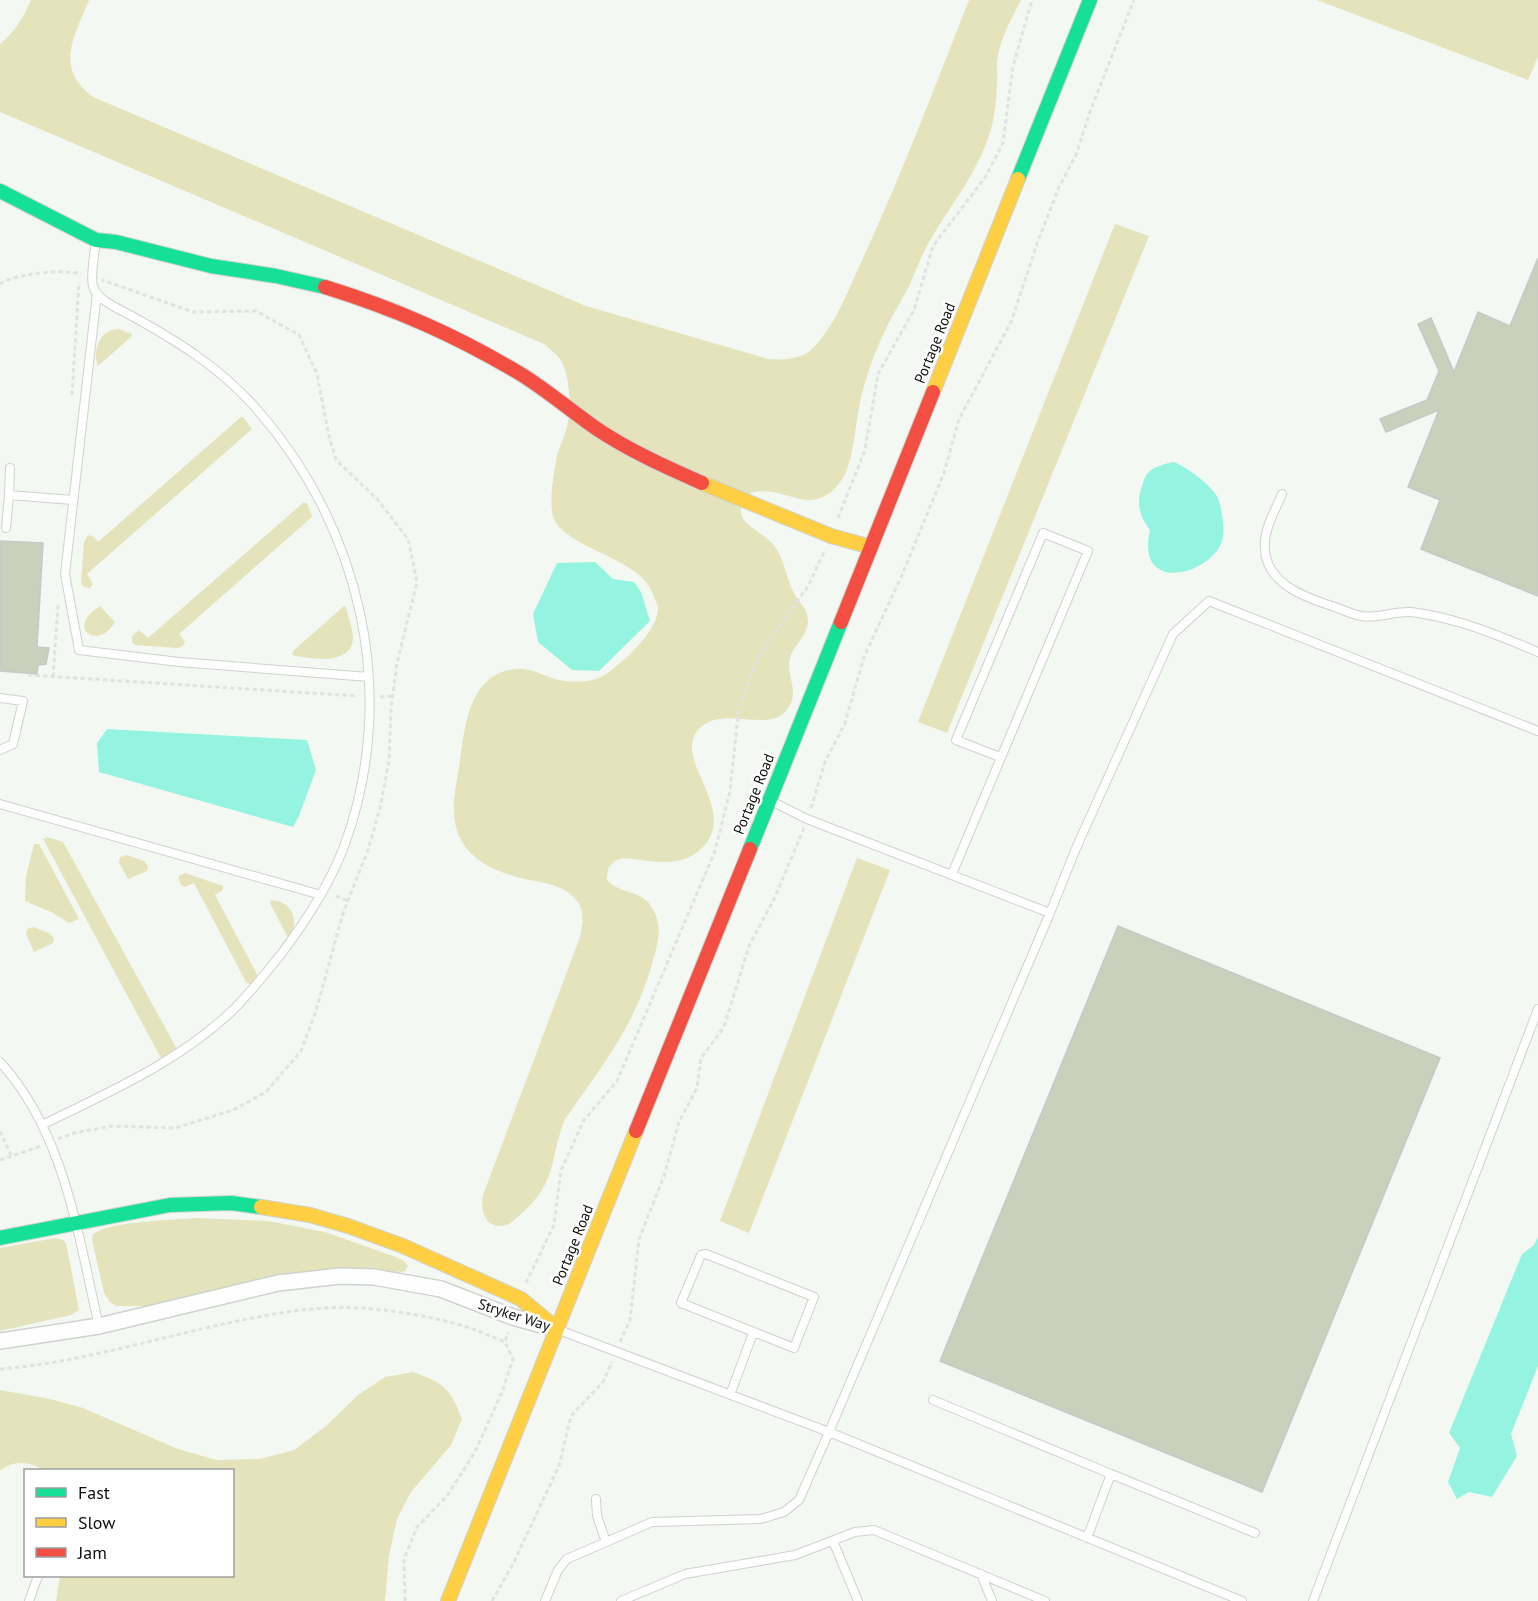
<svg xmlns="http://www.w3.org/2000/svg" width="1538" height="1601" font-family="'PT Sans',sans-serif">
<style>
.green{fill:#e4e3bc}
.water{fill:#94f4df}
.building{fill:#c9d0bc;stroke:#c7c9c6;stroke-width:1.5}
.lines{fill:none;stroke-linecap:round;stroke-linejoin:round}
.lane-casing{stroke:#cfd2ce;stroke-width:10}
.street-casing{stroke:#cfd2ce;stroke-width:18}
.fast-casing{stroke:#cfd2ce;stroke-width:16}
.slow-casing{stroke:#cfd2ce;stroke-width:16}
.jam-casing{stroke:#cfd2ce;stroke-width:16}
.path{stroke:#e1e2e1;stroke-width:3;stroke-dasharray:4.5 3;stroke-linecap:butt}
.lane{stroke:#fdfefd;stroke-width:8}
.street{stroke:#fdfefd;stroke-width:15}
.fast{stroke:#16e098;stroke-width:14}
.slow{stroke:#ffcf43;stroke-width:14}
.jam{stroke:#f24e42;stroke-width:14}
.labels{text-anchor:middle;stroke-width:5;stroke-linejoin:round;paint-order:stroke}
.street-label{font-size:15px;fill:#0d0f0d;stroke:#fff}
</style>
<rect width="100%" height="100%" fill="#f4f8f3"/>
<path class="green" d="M31,0H89C74,37 54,68 93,97L586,306L768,359C785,360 803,360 815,346C837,322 849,288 863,258C902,174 935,86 969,0H1021C1012,18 1002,35 998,55C996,65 998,75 997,85C996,105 994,125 986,144C972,180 948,209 929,242C921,256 916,271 909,286C901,302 891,317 884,333C873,356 864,382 859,407C855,429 854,451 846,472C840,485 827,500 810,500C793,501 747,475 741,507C738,524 760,531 770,541C785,555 785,578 795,595C799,602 805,607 807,615C812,633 794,643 790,658C786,672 796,686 792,700C778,742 724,700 698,730C672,760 740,810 702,848C685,865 663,863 640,860C633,859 624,857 617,860C613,862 611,866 608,868L607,880C621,896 643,888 654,911C663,929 657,946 652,964C635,1025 601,1068 565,1119C549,1159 558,1182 521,1214C516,1218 511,1224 506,1225C485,1231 480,1209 483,1195L580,937C582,926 585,913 578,902C564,883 541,883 521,878C479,867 451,848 454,801C455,788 458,774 460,761C465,724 470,674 515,669C531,667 545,677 559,680C580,683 598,683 614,668C629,656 659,629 658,607C657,603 654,598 653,594C640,555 555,548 552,511C550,493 554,473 557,456C560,445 566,433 568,422C571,403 570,376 560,359C556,354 549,348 544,344L0,112V44C15,32 23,18 31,0Z
M1317,0H1538V57L1528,80Z
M1115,224L1149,236L947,733L918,722Z
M119,329L132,334V336L98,366C92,350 100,329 119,329Z
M241,417H243L252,429L87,574L93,584L90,588L84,587L81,583L84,542L88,535L94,537L98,542Z
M303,503H307L312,517L179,634L185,642L183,646L178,648L135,645L132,642V636L139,630L148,638Z
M100,606L115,622C108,633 97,642 85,631C82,619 91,612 100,606Z
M344,606L346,607C348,616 353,629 353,639C351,666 309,659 292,655L293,651Z
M47,837L63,842L178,1051L162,1060L43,839Z
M34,844H39L79,919L69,923L53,913L25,901L26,876Z
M127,855L144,861L148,866L147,871L128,879L119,862L120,857Z
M857,858L890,870L749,1233L720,1221Z
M185,873L223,886V890L215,895L258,976V979L251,985L246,982L194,883L185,887L182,886L179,881V876Z
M271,900C291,901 299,918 291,935L287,936L270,903Z
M33,927L49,933L54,938L53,943L34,952L26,934L27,929Z
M197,1218L268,1221L325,1232L396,1257L404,1261L408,1266L405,1271L401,1272L377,1270L156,1306H116L110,1302L104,1293L92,1240L93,1234C109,1221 175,1220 197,1218Z
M55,1238L63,1240L66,1243L79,1310L71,1315L0,1331V1248Z
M413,1372C444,1383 450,1388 462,1419L451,1445L411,1492L397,1519L389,1555L385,1601H56L60,1576H232V1470H43C29,1461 13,1460 0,1471V1390L50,1399L83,1408L178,1449L216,1460L260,1459L294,1450L326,1426L358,1395L385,1377Z"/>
<path class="water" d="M1174,462C1188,468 1208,483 1217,496C1219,500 1220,505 1221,509C1223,520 1225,531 1222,541C1212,574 1135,596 1150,530C1139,516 1136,503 1142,486C1143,482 1145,476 1148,473C1154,466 1165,464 1174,462Z
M595,562L613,579L634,582L641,592L650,621L599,671L572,670L538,642L533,614L557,563Z
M107,729L307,740L316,770L299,816L293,827L99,772L97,743Z
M1538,1237V1366L1511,1434L1517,1456L1492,1497L1469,1492L1457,1499L1448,1482L1460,1448L1449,1433L1522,1254L1534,1245Z"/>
<path class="building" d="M1538,258V596L1421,549L1440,500L1408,487L1439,410L1386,432L1380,419L1427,400L1439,371L1418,324L1431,318L1454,372L1478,312L1510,326Z
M0,541L43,543L37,647L49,648L46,664L38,665L37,674L0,671Z
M1118,926L1440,1058L1262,1492L940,1361Z"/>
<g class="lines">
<g class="lane-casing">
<path id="lane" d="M97,293L65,574L79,650L179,662L369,677
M1282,494C1276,509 1266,525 1265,541C1261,582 1303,597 1335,607C1343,610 1352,614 1361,616C1377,619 1395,611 1411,612C1454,617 1498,635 1538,652
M9,495L10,468
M6,528L9,495L73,500
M0,698L23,701L13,744L0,750
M771,801L807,819L1050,913L1077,846L1173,634L1209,601L1538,731
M0,804L321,895
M952,874L1088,551L1043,533L956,740L1000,757
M1050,913L829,1432L1242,1601
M0,1062C65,1133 78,1236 99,1326
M42,1125C111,1091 177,1063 233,1010C251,992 266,973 282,953C307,919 330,884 345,844C400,691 360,524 253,405C218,366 174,339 128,314C117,308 96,299 93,286C90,276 95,252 96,240
M706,1254L814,1297L794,1348L681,1303L701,1255Z
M730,1395L753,1333
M933,1400L1111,1474L1087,1538
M1111,1474L1255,1533
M596,1499L597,1516L606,1542
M833,1541L858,1601
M981,1574L992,1601
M29,1601L38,1576
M545,1601L558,1570L567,1559L652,1522L761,1519L784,1512L799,1500L829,1432L559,1330
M621,1601L685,1574L795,1555L855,1532L874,1530L1045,1601
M1313,1601L1538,1009"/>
</g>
<g class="street-casing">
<path id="street" d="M0,1341L99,1326L278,1283L340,1276L374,1277L441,1289L513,1317L552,1328"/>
</g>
<g class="fast-casing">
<path id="fast" d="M1018,179L1090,0
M0,191L96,240L116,242L211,266L276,276L325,287
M750,849L841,622
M0,1238L170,1205L231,1203L261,1207"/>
</g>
<g class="slow-casing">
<path id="slow" d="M933,392L1018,179
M702,483L831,536L871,547
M261,1207L310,1215L348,1226L403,1246L521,1299L557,1329
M448,1601L636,1131"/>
</g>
<g class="jam-casing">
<path id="jam" d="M325,287C396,309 455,335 519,373C547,390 571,411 597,429C630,451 666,467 702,483
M841,622L933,392
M636,1131L750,849"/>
</g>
<path class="path" d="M0,284C17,273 62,269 81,274
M72,395L79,282
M838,518L865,450L878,374L914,310L933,246L986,176L1003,143L1013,66L1032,0
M28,675L358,696
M53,677L58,605
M380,697L393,696
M811,808L825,762L845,723L864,657L902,575L944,473L959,419L1011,322L1038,241L1059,187L1076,155L1091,109L1134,0
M336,896L348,901
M0,1131L11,1155
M58,1139L74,1133L112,1126L175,1128L233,1110L266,1092L301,1051L316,1011L343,913L368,850L380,808L389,761L391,709L397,663L417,582L408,539L378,500L336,460L328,432L317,374L299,335L256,311L193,312L102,280
M0,1160L41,1146
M526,1283L554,1225L561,1170L584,1120L617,1081L715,851L730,791L739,707L759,655L808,586L824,552
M620,1342L630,1320L639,1239L664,1176L679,1122L697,1088L701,1058L724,1027L749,946L775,897L804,828
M0,1369C77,1363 153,1339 228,1323C271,1314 316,1305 359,1308C389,1309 439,1318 467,1327C480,1331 492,1337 505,1342
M405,1601L404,1559L417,1527L447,1496L475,1452L502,1392L513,1359L505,1342L508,1332
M492,1601L514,1562L559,1466L571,1416L603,1382L612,1362"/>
<use href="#lane" class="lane"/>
<use href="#street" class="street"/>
<use href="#fast" class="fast"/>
<use href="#slow" class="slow"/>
<use href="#jam" class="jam"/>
</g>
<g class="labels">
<g class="street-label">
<text transform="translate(935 343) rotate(-68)" y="5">Portage Road</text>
<text transform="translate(754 794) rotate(-68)" y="5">Portage Road</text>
<text transform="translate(573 1245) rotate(-68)" y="5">Portage Road</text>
<text transform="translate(514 1315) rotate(18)" y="5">Stryker Way</text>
</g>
</g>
<rect x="24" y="1469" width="210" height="108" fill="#ffffff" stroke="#9e9f9e" stroke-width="1.5"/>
<rect x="36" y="1488" width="30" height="9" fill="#16e098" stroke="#9e9f9e" stroke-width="1.5"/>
<text x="78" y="1499" font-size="18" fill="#0d0f0d">Fast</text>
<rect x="36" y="1518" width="30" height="9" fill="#ffcf43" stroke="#9e9f9e" stroke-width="1.5"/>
<text x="78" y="1529" font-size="18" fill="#0d0f0d">Slow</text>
<rect x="36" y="1548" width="30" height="9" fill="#f24e42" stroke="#9e9f9e" stroke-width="1.5"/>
<text x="78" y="1559" font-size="18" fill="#0d0f0d">Jam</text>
</svg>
